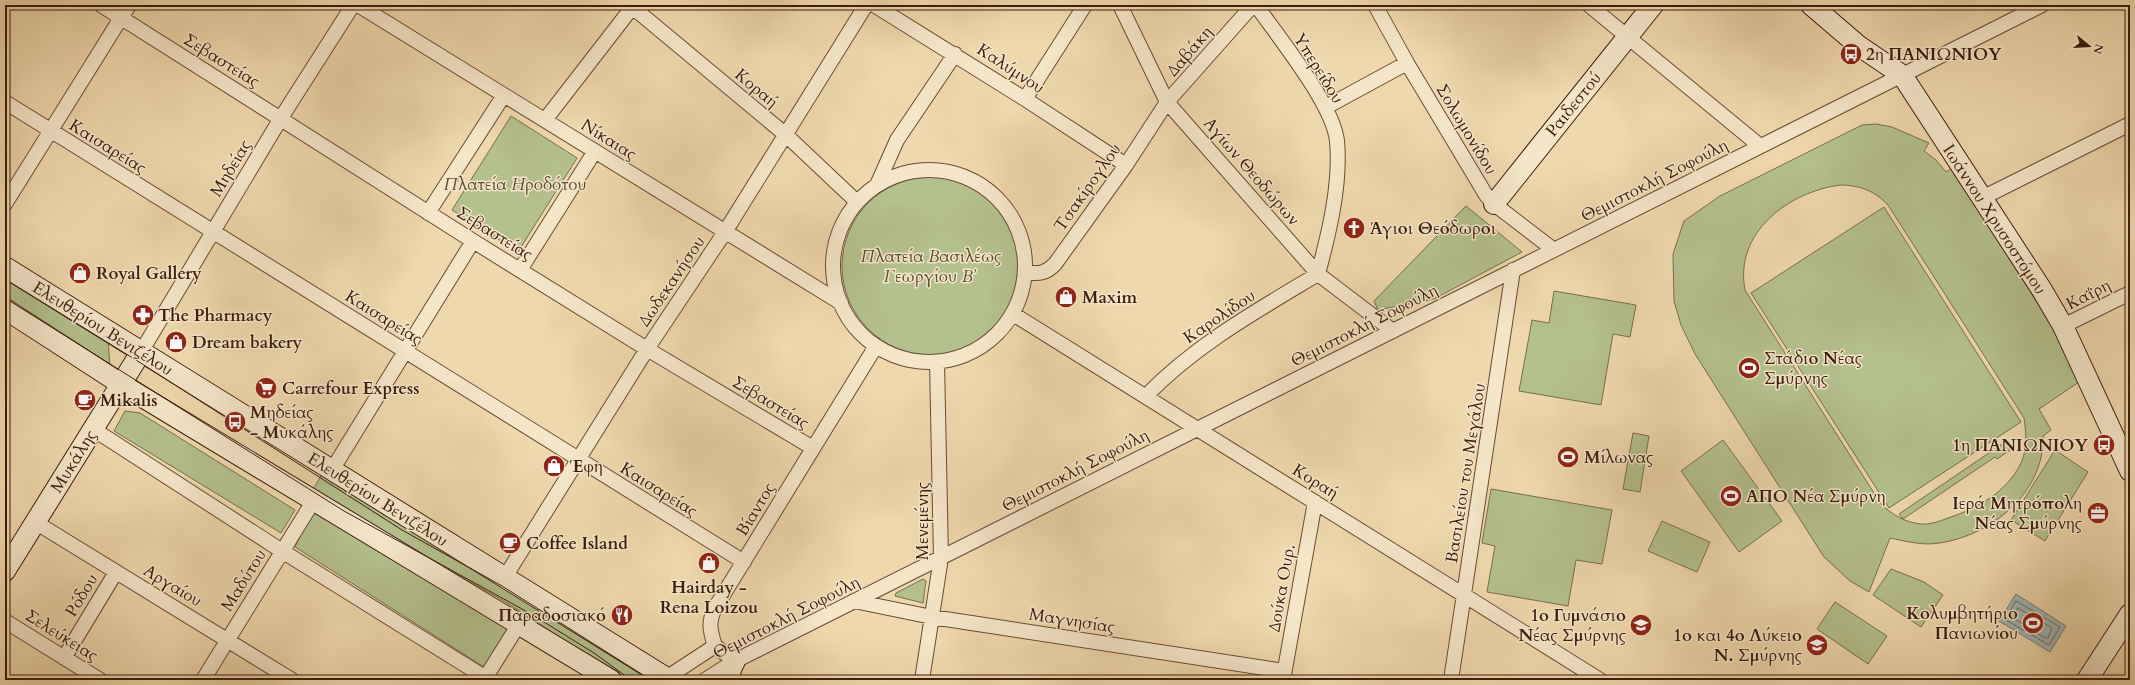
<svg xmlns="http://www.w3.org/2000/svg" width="2135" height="685" font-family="Cardo,serif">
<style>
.green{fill:#b4c08e;stroke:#786e4d;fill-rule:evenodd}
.water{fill:#9fb7b6;stroke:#777972}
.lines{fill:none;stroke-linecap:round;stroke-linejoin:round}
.shore{stroke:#6e6a61;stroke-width:1}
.street-casing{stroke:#694b34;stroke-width:16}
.secondary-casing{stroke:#3c1c0c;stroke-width:22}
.street{stroke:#f5e6ca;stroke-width:14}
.secondary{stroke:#f5e6ca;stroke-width:20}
.tram{stroke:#3c1c0c;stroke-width:1}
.labels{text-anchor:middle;stroke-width:3;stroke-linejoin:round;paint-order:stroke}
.street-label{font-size:17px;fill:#3c1c0c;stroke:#f5e6ca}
.poi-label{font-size:17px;font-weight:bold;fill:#3c1c0c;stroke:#f5e6ca;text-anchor:start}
.park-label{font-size:17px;font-style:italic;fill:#604d33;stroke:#f5e6ca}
</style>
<rect width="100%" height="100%" fill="#efd8ad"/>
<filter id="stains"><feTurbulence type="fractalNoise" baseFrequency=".005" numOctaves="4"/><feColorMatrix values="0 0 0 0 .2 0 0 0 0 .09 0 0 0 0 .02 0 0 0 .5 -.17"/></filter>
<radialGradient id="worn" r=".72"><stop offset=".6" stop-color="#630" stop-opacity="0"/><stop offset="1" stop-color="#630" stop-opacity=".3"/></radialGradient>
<path class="green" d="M511,116L577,158L518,252L452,210Z
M1876,124L1892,127L1929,143L1924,151L1936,160L1946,172L1952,168L2050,323L2079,382L2039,409L2051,430L2043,436C2045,492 1991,536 1939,543C1923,546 1905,541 1890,538L1869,592L1850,581L1824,557L1695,354L1681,325L1674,301L1673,254L1684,221L1720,196L1862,125ZM1840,185C1860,185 1875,191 1888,205L2024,418C2026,433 2028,448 2021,463C2007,492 1978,508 1948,518C1940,521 1930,525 1921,524C1904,522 1893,515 1881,504L1745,290C1734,232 1789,192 1840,185Z
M842 266a89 89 0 1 1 178 0a89 89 0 1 1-178 0Z
M1466,206L1522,252L1434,299L1378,310L1374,301Z
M1884,207L2021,422L1889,508L1751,293Z
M5,275L108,338L110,368L5,301Z
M1554,291L1636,305L1630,337L1613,334L1601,405L1519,391L1532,320L1549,323Z
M125,411L140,413L295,510L281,533L114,431Z
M1633,433L1649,436L1640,492L1623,489Z
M1723,440L1782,521L1739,552L1681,471Z
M2008,440L2013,448L1997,459L1995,457L1903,519L1899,514Z
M2055,450L2088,472L2045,541L2011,520Z
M325,469L656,674L648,680H623L591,657L499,598L311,493Z
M1491,489L1612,510L1602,564L1576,560L1568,606L1487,592L1495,546L1482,543Z
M314,507L512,625L484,667L295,547Z
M1662,521L1710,542L1697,572L1648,551Z
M1891,569L1924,582L1943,595L1921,627L1873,595Z
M923,579L926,581L923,603L895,596L896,593Z
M1835,602L1887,636L1868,664L1817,629Z"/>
<path class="water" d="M2016,594L2066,626L2050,652L1999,621Z"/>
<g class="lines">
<path class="shore" d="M2016,601L2060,627L2049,645L2006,620Z
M2018,608L2052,628L2048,638H2045L2013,618Z"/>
<g class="street-casing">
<path id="street" d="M101,5L473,241L647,349L813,448
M358,5L841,303
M630,5L786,135L857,202
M874,5L1025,99L1126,165
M1120,5L1167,102L1318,274L1393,331
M1375,5L1407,63L1486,195L1494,204L1554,250
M1589,5L1760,146
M1025,99L1085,5
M5,102L744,562
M1326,107L1407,63
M545,120L634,5
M833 266a96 96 0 1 1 192 0a96 96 0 1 1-192 0Z
M877,185L897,140L955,54
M1982,198L2130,124
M5,204L129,5
M428,213L504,95
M520,270L595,151
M1025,272C1039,274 1045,274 1055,264L1126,165L1167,102L1253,5
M1013,314L1600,680
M2063,326L2130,293
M141,352L281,118L353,5
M1146,396C1195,345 1258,310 1318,274C1329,233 1341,184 1337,141C1333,104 1279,38 1256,5
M93,429L282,551L486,678
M332,470L473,241
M35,522L292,680
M505,577L647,349L725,232L866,5
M854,601L932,617L1284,671
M5,621L100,680
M715,646C710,631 708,622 715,608L876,346
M715,646L735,661
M64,658L116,572
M203,680L314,500
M484,680L519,624
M663,680L715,646
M705,680L735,661L2042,5
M922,680L941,558L937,362
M1283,680L1315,502
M1451,680L1513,270"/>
</g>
<g class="secondary-casing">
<path id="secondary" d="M1811,5L1859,46L1902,75L2042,290L2063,326L2130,471
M1494,204L1653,5
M5,267L670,680
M5,309L121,384L611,680
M5,571L141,352
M729,680L731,669L735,661
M2087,680L2130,614"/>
</g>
<use href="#street" class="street"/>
<use href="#secondary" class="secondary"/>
<path class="tram" d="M5,279L136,360L402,530L502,586L651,680
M5,298L344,511L531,614L594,653L631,680"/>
</g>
<defs>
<g id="bus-disc" transform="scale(1.15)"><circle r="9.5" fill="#8f2418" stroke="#f5e6ca"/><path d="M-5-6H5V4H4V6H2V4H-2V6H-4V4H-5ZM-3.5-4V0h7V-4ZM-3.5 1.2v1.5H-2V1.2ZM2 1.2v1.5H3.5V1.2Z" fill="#fff"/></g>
<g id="church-disc" transform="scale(1.15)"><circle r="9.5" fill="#8f2418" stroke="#f5e6ca"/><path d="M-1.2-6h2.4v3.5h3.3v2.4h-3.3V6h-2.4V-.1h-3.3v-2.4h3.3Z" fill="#fff"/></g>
<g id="shop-disc" transform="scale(1.15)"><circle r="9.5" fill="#8f2418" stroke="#f5e6ca"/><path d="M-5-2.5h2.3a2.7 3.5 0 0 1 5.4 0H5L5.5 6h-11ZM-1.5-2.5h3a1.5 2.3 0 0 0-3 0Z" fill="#fff"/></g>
<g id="pharmacy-disc" transform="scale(1.15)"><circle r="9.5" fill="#8f2418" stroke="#f5e6ca"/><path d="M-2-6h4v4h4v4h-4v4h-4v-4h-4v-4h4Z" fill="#fff"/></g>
<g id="stadium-disc" transform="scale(1.15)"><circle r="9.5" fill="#8f2418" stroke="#f5e6ca"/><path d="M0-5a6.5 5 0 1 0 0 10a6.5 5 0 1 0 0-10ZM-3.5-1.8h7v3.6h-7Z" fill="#fff"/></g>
<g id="supermarket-disc" transform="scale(1.15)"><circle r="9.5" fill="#8f2418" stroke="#f5e6ca"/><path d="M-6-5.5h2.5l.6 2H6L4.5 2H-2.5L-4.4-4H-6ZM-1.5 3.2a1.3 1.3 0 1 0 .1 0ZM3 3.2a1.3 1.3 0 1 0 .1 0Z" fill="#fff"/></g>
<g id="cafe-disc" transform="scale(1.15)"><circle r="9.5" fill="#8f2418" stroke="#f5e6ca"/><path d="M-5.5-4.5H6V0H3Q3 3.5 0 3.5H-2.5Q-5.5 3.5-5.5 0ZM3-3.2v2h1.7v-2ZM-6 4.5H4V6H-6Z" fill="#fff"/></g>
<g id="office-disc" transform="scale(1.15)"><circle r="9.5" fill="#8f2418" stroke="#f5e6ca"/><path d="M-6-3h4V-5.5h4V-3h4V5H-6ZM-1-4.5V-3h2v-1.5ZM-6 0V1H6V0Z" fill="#fff"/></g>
<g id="restaurant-disc" transform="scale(1.15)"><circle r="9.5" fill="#8f2418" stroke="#f5e6ca"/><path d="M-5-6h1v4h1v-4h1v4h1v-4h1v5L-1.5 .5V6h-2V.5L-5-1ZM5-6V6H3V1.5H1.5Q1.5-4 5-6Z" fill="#fff"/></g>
<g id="school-disc" transform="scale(1.15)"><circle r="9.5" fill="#8f2418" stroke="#f5e6ca"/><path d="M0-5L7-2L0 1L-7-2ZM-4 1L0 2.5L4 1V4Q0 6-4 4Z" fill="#fff"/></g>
</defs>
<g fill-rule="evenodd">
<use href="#bus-disc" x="1851" y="54"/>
<use href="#church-disc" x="1354" y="228"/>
<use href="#shop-disc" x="80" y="273"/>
<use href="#shop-disc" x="1066" y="297"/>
<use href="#pharmacy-disc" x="143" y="315"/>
<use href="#shop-disc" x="176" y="342"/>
<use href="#stadium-disc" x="1749" y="368"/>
<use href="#supermarket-disc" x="266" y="388"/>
<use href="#cafe-disc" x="85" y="400"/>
<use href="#bus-disc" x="235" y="422"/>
<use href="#bus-disc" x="2104" y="445"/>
<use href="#stadium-disc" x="1568" y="457"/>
<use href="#shop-disc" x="554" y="466"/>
<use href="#stadium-disc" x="1731" y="496"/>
<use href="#office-disc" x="2098" y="513"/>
<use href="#cafe-disc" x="510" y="543"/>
<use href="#shop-disc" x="709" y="563"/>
<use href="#restaurant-disc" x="622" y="615"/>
<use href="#stadium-disc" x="2033" y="623"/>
<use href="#school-disc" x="1641" y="625"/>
<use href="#school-disc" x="1817" y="645"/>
</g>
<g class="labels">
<g class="street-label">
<text transform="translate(1189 51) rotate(-49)" y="6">Δαβάκη</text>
<text transform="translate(222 60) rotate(32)" y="6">Σεβαστείας</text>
<text transform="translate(1011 68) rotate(33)" y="6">Καλύμνου</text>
<text transform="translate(1319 68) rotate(58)" y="6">Υπερείδου</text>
<text transform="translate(757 88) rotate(40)" y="6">Κοραή</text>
<text transform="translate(1573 104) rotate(-51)" y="6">Ραιδεστού</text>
<text transform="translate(1467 129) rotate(59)" y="6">Σολωμονίδου</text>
<text transform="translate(609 139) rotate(32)" y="6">Νίκαιας</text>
<text transform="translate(108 146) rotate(32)" y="6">Καισαρείας</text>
<text transform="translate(230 168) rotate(-59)" y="6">Μηδείας</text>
<text transform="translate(1252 171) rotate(49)" y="6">Αγίων Θεοδώρων</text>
<text transform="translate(1654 180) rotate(-27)" y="6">Θεμιστοκλή Σοφούλη</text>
<text transform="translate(1087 187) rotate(-55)" y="6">Τσακίρογλου</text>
<text transform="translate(1995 219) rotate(57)" y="6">Ιωάννου Χρυσοστόμου</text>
<text transform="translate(495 233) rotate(32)" y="6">Σεβαστείας</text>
<text transform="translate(671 281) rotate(-56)" y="6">Δωδεκανήσου</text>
<text transform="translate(2088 294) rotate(-27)" y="6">Καΐρη</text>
<text transform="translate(1219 316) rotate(-34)" y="6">Καρολίδου</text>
<text transform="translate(384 317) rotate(32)" y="6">Καισαρείας</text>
<text transform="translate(1364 325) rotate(-27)" y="6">Θεμιστοκλή Σοφούλη</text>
<text transform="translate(103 328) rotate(32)" y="6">Ελευθερίου Βενιζέλου</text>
<text transform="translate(771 402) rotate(31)" y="6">Σεβαστείας</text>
<text transform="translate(73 461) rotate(-58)" y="6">Μυκάλης</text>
<text transform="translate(1075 470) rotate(-27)" y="6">Θεμιστοκλή Σοφούλη</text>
<text transform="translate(1465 473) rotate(-81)" y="6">Βασιλείου του Μεγάλου</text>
<text transform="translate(1316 481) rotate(32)" y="6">Κοραή</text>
<text transform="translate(659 489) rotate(32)" y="6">Καισαρείας</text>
<text transform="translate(378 499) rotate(32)" y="6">Ελευθερίου Βενιζέλου</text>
<text transform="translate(755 509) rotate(-59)" y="6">Βίαντος</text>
<text transform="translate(922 521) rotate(-90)" y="6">Μενεμένης</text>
<text transform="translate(243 580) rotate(-58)" y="6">Μαδύτου</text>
<text transform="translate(173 585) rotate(31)" y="6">Αργαίου</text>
<text transform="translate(1281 588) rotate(-80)" y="6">Δούκα Ουρ.</text>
<text transform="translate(81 595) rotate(-59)" y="6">Ρόδου</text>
<text transform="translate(786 617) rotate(-27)" y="6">Θεμιστοκλή Σοφούλη</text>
<text transform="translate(1072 620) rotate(9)" y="6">Μαγνησίας</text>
<text transform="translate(62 635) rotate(32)" y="6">Σελεύκειας</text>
</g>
<g class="poi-label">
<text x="1866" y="60">2η ΠΑΝΙΩΝΙΟΥ</text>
<text x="1370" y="234">Άγιοι Θεόδωροι</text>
<text x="96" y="279">Royal Gallery</text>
<text x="1082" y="303">Maxim</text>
<text x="158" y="321">The Pharmacy</text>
<text x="192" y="348">Dream bakery</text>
<text x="1764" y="364">Στάδιο Νέας<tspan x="1764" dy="20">Σμύρνης</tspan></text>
<text x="282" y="394">Carrefour Express</text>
<text x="100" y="406">Mikalis</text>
<text x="250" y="418">Μηδείας<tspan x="250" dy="20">- Μυκάλης</tspan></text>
<text x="2088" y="451" text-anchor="end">1η ΠΑΝΙΩΝΙΟΥ</text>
<text x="1584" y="463">Μίλωνας</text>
<text x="570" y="472">Έφη</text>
<text x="1746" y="502">ΑΠΟ Νέα Σμύρνη</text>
<text x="2082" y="509" text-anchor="end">Ιερά Μητρόπολη<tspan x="2082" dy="20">Νέας Σμύρνης</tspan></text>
<text x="526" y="549">Coffee Island</text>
<text x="709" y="593" text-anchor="middle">Hairday -<tspan x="709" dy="20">Rena Loizou</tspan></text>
<text x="2018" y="619" text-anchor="end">Κολυμβητήριο<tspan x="2018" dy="20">Πανιωνίου</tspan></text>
<text x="606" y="621" text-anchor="end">Παραδοσιακό</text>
<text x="1626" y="621" text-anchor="end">1ο Γυμνάσιο<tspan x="1626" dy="20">Νέας Σμύρνης</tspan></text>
<text x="1802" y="641" text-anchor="end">1ο και 4ο Λύκειο<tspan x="1802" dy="20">Ν. Σμύρνης</tspan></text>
</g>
<g class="park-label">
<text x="515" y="190">Πλατεία Ηροδότου</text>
<text x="931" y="262">Πλατεία Βασιλέως<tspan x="931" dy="20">Γεωργίου Β΄</tspan></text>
</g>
</g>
<rect width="2135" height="685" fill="none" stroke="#efd8ad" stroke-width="20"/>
<rect x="6" y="6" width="2123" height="673" fill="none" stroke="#3c1c0c" stroke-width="2"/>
<rect x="10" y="10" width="2115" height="665" fill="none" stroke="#3c1c0c"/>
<g transform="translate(2089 46) rotate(108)" stroke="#f5e6ca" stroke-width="3" paint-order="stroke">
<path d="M0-3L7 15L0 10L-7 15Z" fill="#3c1c0c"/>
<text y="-6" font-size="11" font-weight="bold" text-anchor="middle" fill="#3c1c0c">N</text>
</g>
<rect width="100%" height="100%" filter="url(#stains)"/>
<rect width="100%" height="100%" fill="url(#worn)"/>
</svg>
